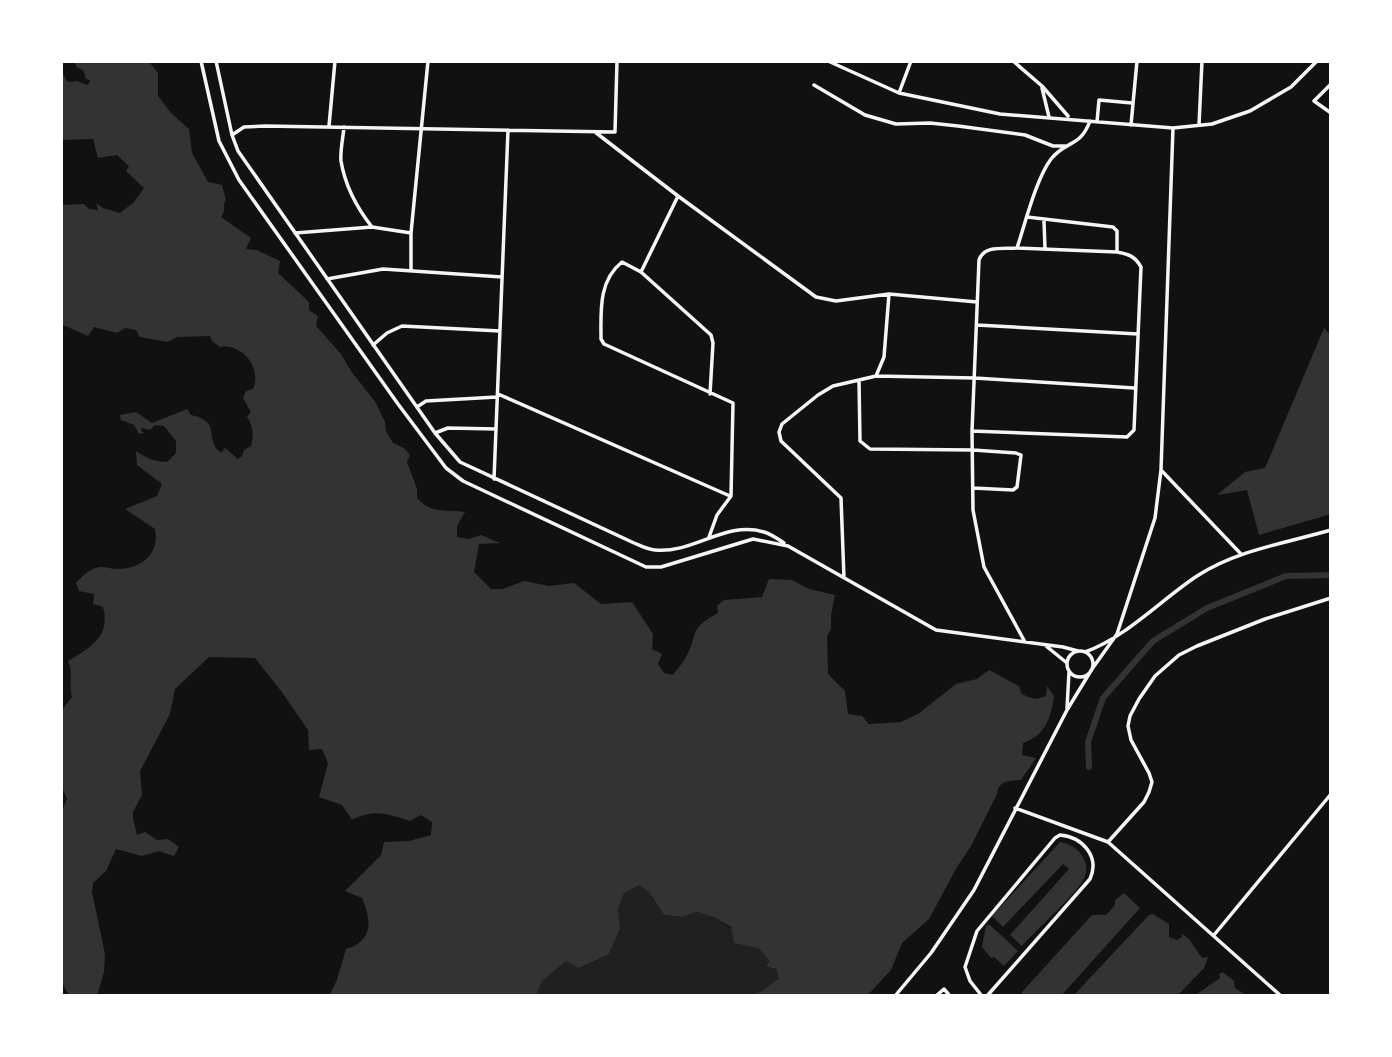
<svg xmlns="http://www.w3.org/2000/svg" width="1392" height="1057" font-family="Mulish,sans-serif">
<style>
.green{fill:#202020}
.water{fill:#333}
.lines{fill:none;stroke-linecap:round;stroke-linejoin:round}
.canal{stroke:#333;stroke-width:6}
.minor{stroke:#f5f5f5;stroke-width:3.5}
</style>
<rect width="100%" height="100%" fill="#111"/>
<path class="green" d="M639,885L649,892L664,915L682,917L697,912L716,918L758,948L771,961L766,966L776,969L779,980L760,992L747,996H536L542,981L566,961L580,968L609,954L620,929L618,909L624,892Z"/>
<path class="water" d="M63,61H151L150,63L158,73V96L171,113L189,129L192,153L208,182L222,185L226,200L224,203V211L221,217L251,238L246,249L257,250L280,261L278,273L309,302V310L318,316L316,326L341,354L351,371L376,403L385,422L386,431L393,443L404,448L410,455L407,462L417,489V498C433,515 444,509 465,512L457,526V537L469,539L481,535L500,543L479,544L474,572L491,589H503L524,581L549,586L574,583L601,604L632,602L653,634L652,649L662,654L658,664L664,673L673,675C677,669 683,663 686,657C699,633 688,629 718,613L717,606L724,600L762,597L769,579L792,580L809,589L835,595L831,615V629L827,636L828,674L845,691L848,714L862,716L869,724L901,722L918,714L956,684L977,679L989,670L1019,686L1021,693C1029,699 1037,700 1046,696L1047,686L1054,696C1051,718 1045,736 1023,743L1022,755L1036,758L1021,780C1008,781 999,780 997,794L971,846L957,867L929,919L902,943L891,970L867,996H747L760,992L779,979L776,969L766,966L770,961L758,948L734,943L731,927L716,918L697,912L682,917L664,915L649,892L639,885L624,893L618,909L620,929L609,954L579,968L566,961L542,981L536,996H329L337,980L346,949C373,941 372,921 362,898L345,891L381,855L384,842L409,841L431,835L432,822L421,815L410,821C389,814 373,809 352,820L342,805L319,797L328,763L322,749L309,750L308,730L281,691L255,658L209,657L175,689L170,714L140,771L142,795L133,812V818L137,835L145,832L157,840L168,839L179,847L174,856L159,851L142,856L116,849L106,871L93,883L92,892L105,954L104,972L97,996H69C67,990 63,986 61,981C56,962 67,944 61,925V813L67,799L61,785V711L72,697C68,683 74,675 68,661C91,647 111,636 103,607L93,604L94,594L79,591L76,583C81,578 86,572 93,569C101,565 108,568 115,569C141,570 160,554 155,529L125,509L157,496L162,484L137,465L136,451C146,458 156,462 167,462L176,453V441L164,426L155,425L150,430L142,428L141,431L144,433L139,434L134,425L121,420L120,415L136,412L152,423L187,409L191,415C223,422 203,439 221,453L225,448L238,459L242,456L244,450L251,446C254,436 253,425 247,417L251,412L243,398L246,391L253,389C262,369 243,343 220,347L212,341L210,336L177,337L168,342L140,337L136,330L125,328L117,333L94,327L88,336L61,324V205L84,204L89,209L98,210L96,203L103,208L120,213L134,202L144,188L126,171L129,166L117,155L98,158L93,139L61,140V71L68,82L77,81L87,85L91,81L86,79L83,70L77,67L74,62L66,63Z
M1324,328L1331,336V514L1259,535L1247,490L1217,495L1245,472L1265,468Z
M1060,842C1079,845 1094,864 1082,882C1068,902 1039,927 1022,946L1010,935L1069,869L1063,864L1003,927L992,916Z
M1124,893L1140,908L1061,996H1022V992L1092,915H1106L1115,905V900Z
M1153,914L1169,924V937L1177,940L1182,937L1181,933L1189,939L1202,958L1208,957L1204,968L1177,996H1073L1149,915Z
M986,925H990L1018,951L1004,966L994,957L991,958L982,947Z
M1223,972L1234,981L1235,988L1243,993V996H1194L1220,978L1219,974Z"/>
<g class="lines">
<path class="canal" d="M1089,767L1088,742L1103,698L1153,641L1207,608L1286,576L1331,575"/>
<path class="minor" d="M201,61L219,141L239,180L398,404L446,468L463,481L646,567H661L753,539L788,546L936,630L1063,647L1078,651
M216,61L232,135L238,151L435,433L460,462L634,543C641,546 649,550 655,550C693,554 726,520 764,532C771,534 778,539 784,543
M828,61L899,93L1000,114L1173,128L1212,124L1250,111L1291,87L1317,61
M1013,61L1042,86L1068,116
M1331,84L1314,101L1331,113
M814,85L865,115L896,124L930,123L958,126L1025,135L1053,146H1065
M1042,88L1049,117
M899,93L911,61
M1097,122L1099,100L1132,103
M1131,125L1137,61
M1199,125L1202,61
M329,126L335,61
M344,127C343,138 340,151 341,161C345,185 357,208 372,227L411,233
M595,132L678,196L641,272L622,262C598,281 601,312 601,339L604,344L733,403L731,496L717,515L709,537
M232,135L244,127L265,126L615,132L617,61
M678,196L816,297L836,301L889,294L884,357L876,376
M1027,217L1113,227L1117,231V252
M1044,221L1045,249
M295,233L372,227
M411,271V233L428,61
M641,272L711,335L713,343L710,394
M327,279L383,269L502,277
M889,294L977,302
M977,325L1138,334
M373,345L387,333L402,326L500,331
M498,394L730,496
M417,407L426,401L497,397
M972,431L1127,437L1134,430L1141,267C1135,256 1128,254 1117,252L1017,248
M435,433L448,428L496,429
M1161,470L1241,554
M494,479L508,130
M973,488L1013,490L1017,487L1021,455L1016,453L973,450L870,449L860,441L859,380L876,376L975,378L1134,388
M844,578L841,498L781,441L779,432L782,424L818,395L833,386L859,380
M1025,642L984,567L973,510L972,431L979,260C984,245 1003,249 1017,248C1025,224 1036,179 1051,159C1066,140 1080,148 1090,121
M1046,646L1067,663
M1067 664a13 13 0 1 1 26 0a13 13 0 1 1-26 0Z
M1085,652C1125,638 1162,599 1197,576C1237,550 1286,543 1331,530
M1067,708L1069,672
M1015,808L1108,842L1144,802L1149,792L1152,782L1149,773L1131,740L1128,726L1130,716L1139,699L1155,676L1179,655L1197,646L1265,619L1331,598
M1108,842L1281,996
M1214,935L1331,794
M895,996L931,953L974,890L1067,710L1092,669L1117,634L1155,518L1161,470L1173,128
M936,996L944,989L950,996
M982,996L970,981L965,967L977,931L1055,838L1060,835C1083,837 1100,857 1090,879L987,996"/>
</g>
<rect width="1392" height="1057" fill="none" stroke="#ffffff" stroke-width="126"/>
</svg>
